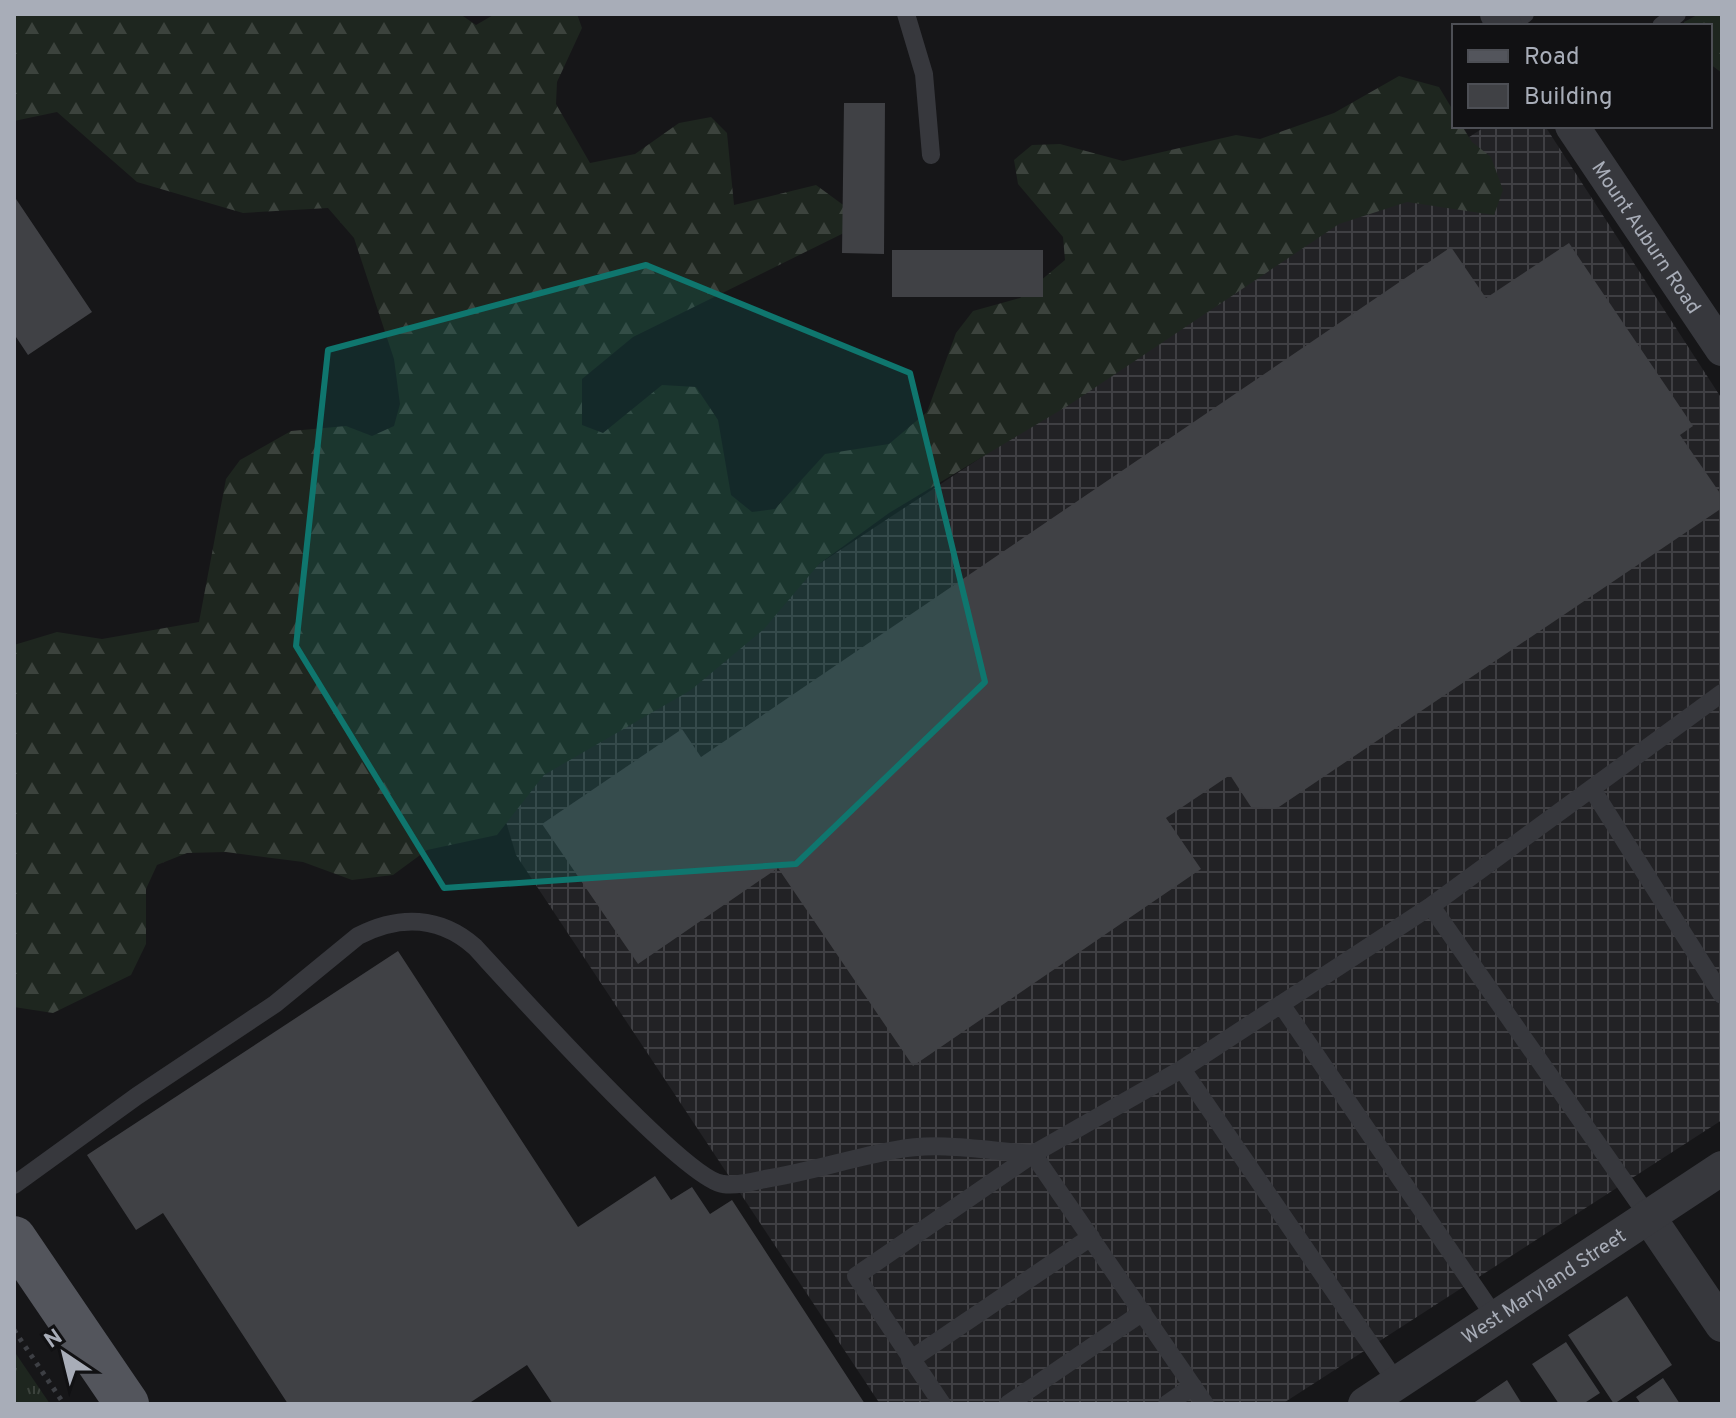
<svg xmlns="http://www.w3.org/2000/svg" width="1736" height="1418" font-family="Overpass,sans-serif">
<style>
.industrial{fill:url(#industrial-grid)}
.grass{fill:url(#grass-tufts)}
.forest{fill:url(#forest-firs)}
.building{fill:#404145}
.lines{fill:none;stroke-linecap:round;stroke-linejoin:round}
.path{stroke:#3d3f44;stroke-width:5;stroke-dasharray:4 6;stroke-linecap:butt}
.lane{stroke:#37383d;stroke-width:18}
.street{stroke:#37383d;stroke-width:34}
.primary{stroke:#53555c;stroke-width:44}
.marked{fill:#0f766e;fill-opacity:0.2;stroke:#0f766e;stroke-width:6;stroke-linejoin:round}
.labels{text-anchor:middle;stroke-width:6;stroke-linejoin:round;paint-order:stroke}
.street-label{font-size:20px;fill:#a8adb8;stroke:#111113}
</style>
<defs>
<pattern id="industrial-grid" width="8" height="8" patternUnits="userSpaceOnUse" patternTransform="scale(2)"><rect width="8" height="8" fill="#222225"/><path d="M0 4h8M4 0v8" fill="none" stroke="#3f3f43"/></pattern>
<pattern id="grass-tufts" width="24" height="20" patternUnits="userSpaceOnUse" patternTransform="scale(2)"><rect width="24" height="20" fill="#1e261f"/><path d="M3 7l-1-3M5 7V3M7 7l1-3M15 17l-1-3M17 17v-4M19 17l1-3" fill="none" stroke="#3c433d"/></pattern>
<pattern id="forest-firs" width="22" height="20" patternUnits="userSpaceOnUse" patternTransform="scale(2)"><rect width="22" height="20" fill="#1e261f"/><path d="M5 1l3.5 6h-7zM16 11l3.5 6h-7z" fill="#3c433d"/></pattern>
</defs>
<rect width="100%" height="100%" fill="#161618"/>
<path class="industrial" d="M1486,126H1545L1722,399V1120L1282,1404H880L516,855L493,778Z"/>
<path class="grass" d="M14,1351L50,1404H14Z"/>
<path class="forest" d="M14,14H460L476,25L495,14H577L582,28L557,82L556,104L590,163L635,154L679,123L711,117L727,133L734,205L816,185L846,207L854,228L633,337L582,379V425L603,433L662,385L696,387L718,420L731,495L752,512L775,509L825,454L889,444L927,412L956,333L973,311L1020,298L1065,260L1063,237L1018,184L1014,160L1032,145L1060,144L1123,161L1236,135L1260,139L1334,113L1399,76L1439,87L1454,112V126H1462L1472,142L1491,157L1503,190L1494,215L1407,202L1339,224L1069,405L889,513L819,564L764,629L691,690L544,775L497,835L427,850L393,875L352,880L303,862L226,852L187,853L157,865L146,889V944L131,975L53,1013L14,1007V645L57,632L102,639L199,622L226,479L240,460L291,431L346,426L372,436L394,426L400,404L394,359L354,238L328,208L243,213L137,182L57,112L14,121Z
M1699,14H1722V73L1710,64V26H1684V22Z"/>
<path class="building" d="M844,103H885L884,254L842,253Z
M14,196L92,312L28,355L14,334Z
M1569,243L1693,426L1680,435L1722,496V508L1276,809L1251,807L1230,775L1166,818L1201,869L913,1066L778,868L638,964L542,824L682,729L701,757L1451,247L1486,298Z
M892,250H1043V297H892Z
M398,951L578,1227L655,1176L671,1200L692,1187L710,1214L732,1200L865,1404H553L527,1365L468,1404H288L163,1213L136,1230L87,1155Z
M1627,1296L1672,1365L1614,1404L1568,1335Z
M1566,1342L1600,1393L1583,1404H1559L1532,1364Z
M1663,1378L1680,1404H1641L1636,1397Z
M1507,1380L1522,1404H1472Z"/>
<g class="lines">
<path class="path" d="M14,1330L64,1404"/>
<path class="lane" d="M906,14L924,74L931,155
M1508,26L1525,14
M1661,26L1677,14
M1592,789L1722,995
M1431,906L1648,1216
M1281,1004L1495,1317
M1182,1069L1033,1154L1205,1404
M14,1185L137,1096L275,1004L358,936C399,915 440,916 475,947C511,986 685,1180 723,1184C736,1186 752,1182 765,1179C809,1172 851,1158 895,1150C939,1141 988,1151 1033,1154
M910,1360L1091,1237
M1397,1383L1182,1069L1431,906L1722,693
M942,1404L856,1276L1033,1154
M1008,1404L1143,1312
M1167,1404L1193,1386"/>
<g class="street">
<path d="M1497,14L1505,26"/>
<path id="s1" d="M1572,126L1722,349"/>
<path d="M1648,1216L1722,1325"/>
<path id="s2" d="M1365,1404L1722,1168"/>
</g>
<path class="primary" d="M14,1238L127,1404"/>
</g>
<path class="marked" d="M646,265L910,373L985,682L796,864L444,888L296,646L328,350Z"/>
<g class="labels">
<g class="street-label">
<text dy="7" stroke="none"><textPath href="#s1" startOffset="134">Mount Auburn Road</textPath></text>
<text dy="7" stroke="none"><textPath href="#s2" startOffset="214">West Maryland Street</textPath></text>
</g>
</g>
<rect width="1736" height="1418" fill="none" stroke="#a8adb8" stroke-width="32"/>
<rect x="1452" y="24" width="260" height="104" fill="#111113" stroke="#4d4f55" stroke-width="2"/>
<rect x="1468" y="50" width="40" height="12" fill="#53555c" stroke="#4d4f55" stroke-width="2"/>
<text x="1524" y="64" font-size="24" fill="#a8adb8">Road</text>
<rect x="1468" y="84" width="40" height="24" fill="#404145" stroke="#4d4f55" stroke-width="2"/>
<text x="1524" y="104" font-size="24" fill="#a8adb8">Building</text>
<g transform="translate(64 1354) rotate(325)" stroke="#111113" stroke-width="6" paint-order="stroke">
<path d="M0-6L14 30L0 20L-14 30Z" fill="#a8adb8"/>
<text y="-12" font-size="22" font-weight="bold" text-anchor="middle" fill="#a8adb8">N</text>
</g>
</svg>
